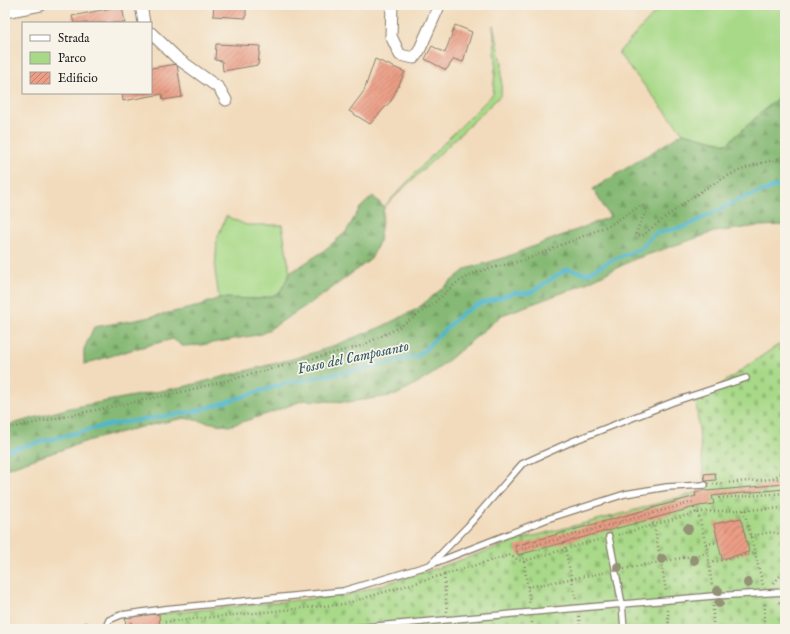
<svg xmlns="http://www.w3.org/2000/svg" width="790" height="634" font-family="'IM FELL English',serif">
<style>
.green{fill:#a8d988;stroke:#627a52}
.forest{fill:url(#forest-firs);stroke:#516a48}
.cemetery{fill:url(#cemetery-stones);stroke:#627a52}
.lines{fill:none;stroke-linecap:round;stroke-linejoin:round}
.stream{stroke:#4fb7cd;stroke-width:4}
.building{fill:url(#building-hatch)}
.service-casing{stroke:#877c6c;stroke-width:8}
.minor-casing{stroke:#877c6c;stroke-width:13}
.path{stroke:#877c6c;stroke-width:2.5;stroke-dasharray:1 3;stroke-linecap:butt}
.service{stroke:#fff;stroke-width:5.5}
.minor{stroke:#fff;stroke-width:11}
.tree{fill:#939176}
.labels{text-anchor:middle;stroke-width:3.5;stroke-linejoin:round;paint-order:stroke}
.water-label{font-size:15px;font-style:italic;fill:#305a63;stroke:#f7f3e8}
</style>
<defs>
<pattern id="forest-firs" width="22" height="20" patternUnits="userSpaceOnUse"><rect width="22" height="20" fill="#86b974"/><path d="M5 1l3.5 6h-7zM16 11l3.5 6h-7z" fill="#739e64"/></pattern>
<pattern id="cemetery-stones" width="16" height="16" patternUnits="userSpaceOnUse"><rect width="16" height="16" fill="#a8d988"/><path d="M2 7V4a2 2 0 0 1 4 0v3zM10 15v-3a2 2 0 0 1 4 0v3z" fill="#90ba75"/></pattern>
<pattern id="building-hatch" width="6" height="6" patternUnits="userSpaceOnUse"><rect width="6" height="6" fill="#eb9d85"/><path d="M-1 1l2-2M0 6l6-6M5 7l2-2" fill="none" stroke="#be7f6c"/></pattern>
</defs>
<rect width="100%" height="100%" fill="#f7f3e8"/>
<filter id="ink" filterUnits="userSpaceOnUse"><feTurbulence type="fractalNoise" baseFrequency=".025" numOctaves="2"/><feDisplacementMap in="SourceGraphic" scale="8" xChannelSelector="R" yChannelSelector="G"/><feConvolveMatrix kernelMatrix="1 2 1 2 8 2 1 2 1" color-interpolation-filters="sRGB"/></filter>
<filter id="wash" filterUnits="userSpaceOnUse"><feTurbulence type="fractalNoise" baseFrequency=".012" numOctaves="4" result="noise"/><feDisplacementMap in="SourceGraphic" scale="16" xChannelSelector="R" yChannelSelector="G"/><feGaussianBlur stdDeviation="0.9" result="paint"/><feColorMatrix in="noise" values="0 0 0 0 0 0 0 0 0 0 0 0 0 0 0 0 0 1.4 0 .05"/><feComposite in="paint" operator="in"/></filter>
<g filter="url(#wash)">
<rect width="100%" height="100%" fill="#f2dbbc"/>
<path class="green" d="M662,5H785V91L727,144L683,133L618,53Z
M493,25L502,62L501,95L384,207L435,152L493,94L496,61Z
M226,216L246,225H282L290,273L279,294L259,299L219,298L215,271L217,239Z"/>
<path class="forest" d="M785,91V225L758,226L714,232L635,259L578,287L502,315L431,375L396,395L349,402L304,400L267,414L229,426L184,418L137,428L87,441L5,469V426L70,408L187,386L296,358L325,349L381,327L417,309L466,269L503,258L610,217L593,189L683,133L727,144Z
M373,196L384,207L379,242L371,259L324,294L262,334L201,345L182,346L173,339L138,348L84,364V349L94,327L136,320L196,307L219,298L259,299L279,294L290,273L322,252L346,232L360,208Z"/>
<path class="cemetery" d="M785,340V629H126L125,616L159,614L347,595L428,571L522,539L625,513L705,490L696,402Z"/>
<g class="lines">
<path class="stream" d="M5,451L108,425L197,411L290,382L368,368L418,356L461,314L477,305L514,293H530L567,269L587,274L612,260L640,249L654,234L687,226L738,200L777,186L785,185"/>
</g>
<g id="blocks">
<path class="building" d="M214,5H246V18L213,16Z
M122,6L125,23H74L72,16Z
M455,25L472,32L463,62L454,59L446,70L425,59L432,46L445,53Z
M216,44L260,46L258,65L223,71L222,61L215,60Z
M375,59L405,72L391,101L370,124L349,111L364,91Z
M177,64L182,97L163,100L162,94L123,101L122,93H151V68Z
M715,473L716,480L705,481L704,474Z
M785,484V489L712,496L714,504L699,506L518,555L515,546L696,496L695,493L705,490L707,491Z
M741,518L749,552L722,559L714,524Z
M159,614L160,629H126L125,616Z
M87,622L91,629H79L78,626Z"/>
</g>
</g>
<g filter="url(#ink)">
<use href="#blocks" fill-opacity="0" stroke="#877c6c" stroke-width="1"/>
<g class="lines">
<g class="service-casing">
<path id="service" d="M609,537L622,604L624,629
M432,564L550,518L625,494L667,487L705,485
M105,629L109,620L121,615L164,609L343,591L430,565L468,526L522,464L573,441L673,402L746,378
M343,629L713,596L785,592"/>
</g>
<g class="minor-casing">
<path id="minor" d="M141,5L144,23
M392,5L391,36L400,55L414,58L419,51L439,6
M5,12L41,5
M151,33L177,58L219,88L226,100"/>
</g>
<path class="path" d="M5,429L186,391L361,346L398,328L432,305L455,284L476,272L525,260L610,225L642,205L647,211L641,220L636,234L642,236C671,213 706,184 741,170C755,164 771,161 785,157
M773,478L785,471
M713,484L785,478
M719,498L785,493
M694,508L696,513
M744,510L763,585
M698,512L785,508
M651,519L654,525L666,591
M618,535L698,512L708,553L712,587
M750,536L772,532L785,535
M564,543L576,599
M706,544L718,542
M522,549L693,502
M523,554L530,605
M709,563L755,553
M624,569L708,553
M444,575L447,612
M774,583L785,570
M528,587L607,572
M779,602L785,607
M713,606V629
M668,610L669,629
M579,616L580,629
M131,622L132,629
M532,622L533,629
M165,629L164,622L344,604L510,555L518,560L524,561L601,539
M764,629L765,602"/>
<use href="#service" class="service"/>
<use href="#minor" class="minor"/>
</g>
<g class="tree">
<circle cx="688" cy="529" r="5"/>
<circle cx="662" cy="559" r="5"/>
<circle cx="694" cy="560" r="5"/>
<circle cx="618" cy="567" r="5"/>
<circle cx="748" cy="583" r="5"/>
<circle cx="718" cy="591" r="5"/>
<circle cx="719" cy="603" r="5"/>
</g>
</g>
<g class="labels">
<g class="water-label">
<text transform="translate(353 357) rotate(-12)" y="5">Fosso del Camposanto</text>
</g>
</g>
<rect width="790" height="634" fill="none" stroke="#f7f3e8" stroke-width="20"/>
<rect x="22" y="22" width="130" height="72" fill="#f7f3e8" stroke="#9f9d96"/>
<rect x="30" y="35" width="20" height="6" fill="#ffffff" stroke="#9f9d96"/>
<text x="58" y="42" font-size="12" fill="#1c1c1c">Strada</text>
<rect x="30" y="52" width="20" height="12" fill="#a8d988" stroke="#9f9d96"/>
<text x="58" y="62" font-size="12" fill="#1c1c1c">Parco</text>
<rect x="30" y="72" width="20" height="12" fill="url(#building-hatch)" stroke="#9f9d96"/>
<text x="58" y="82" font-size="12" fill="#1c1c1c">Edificio</text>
</svg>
